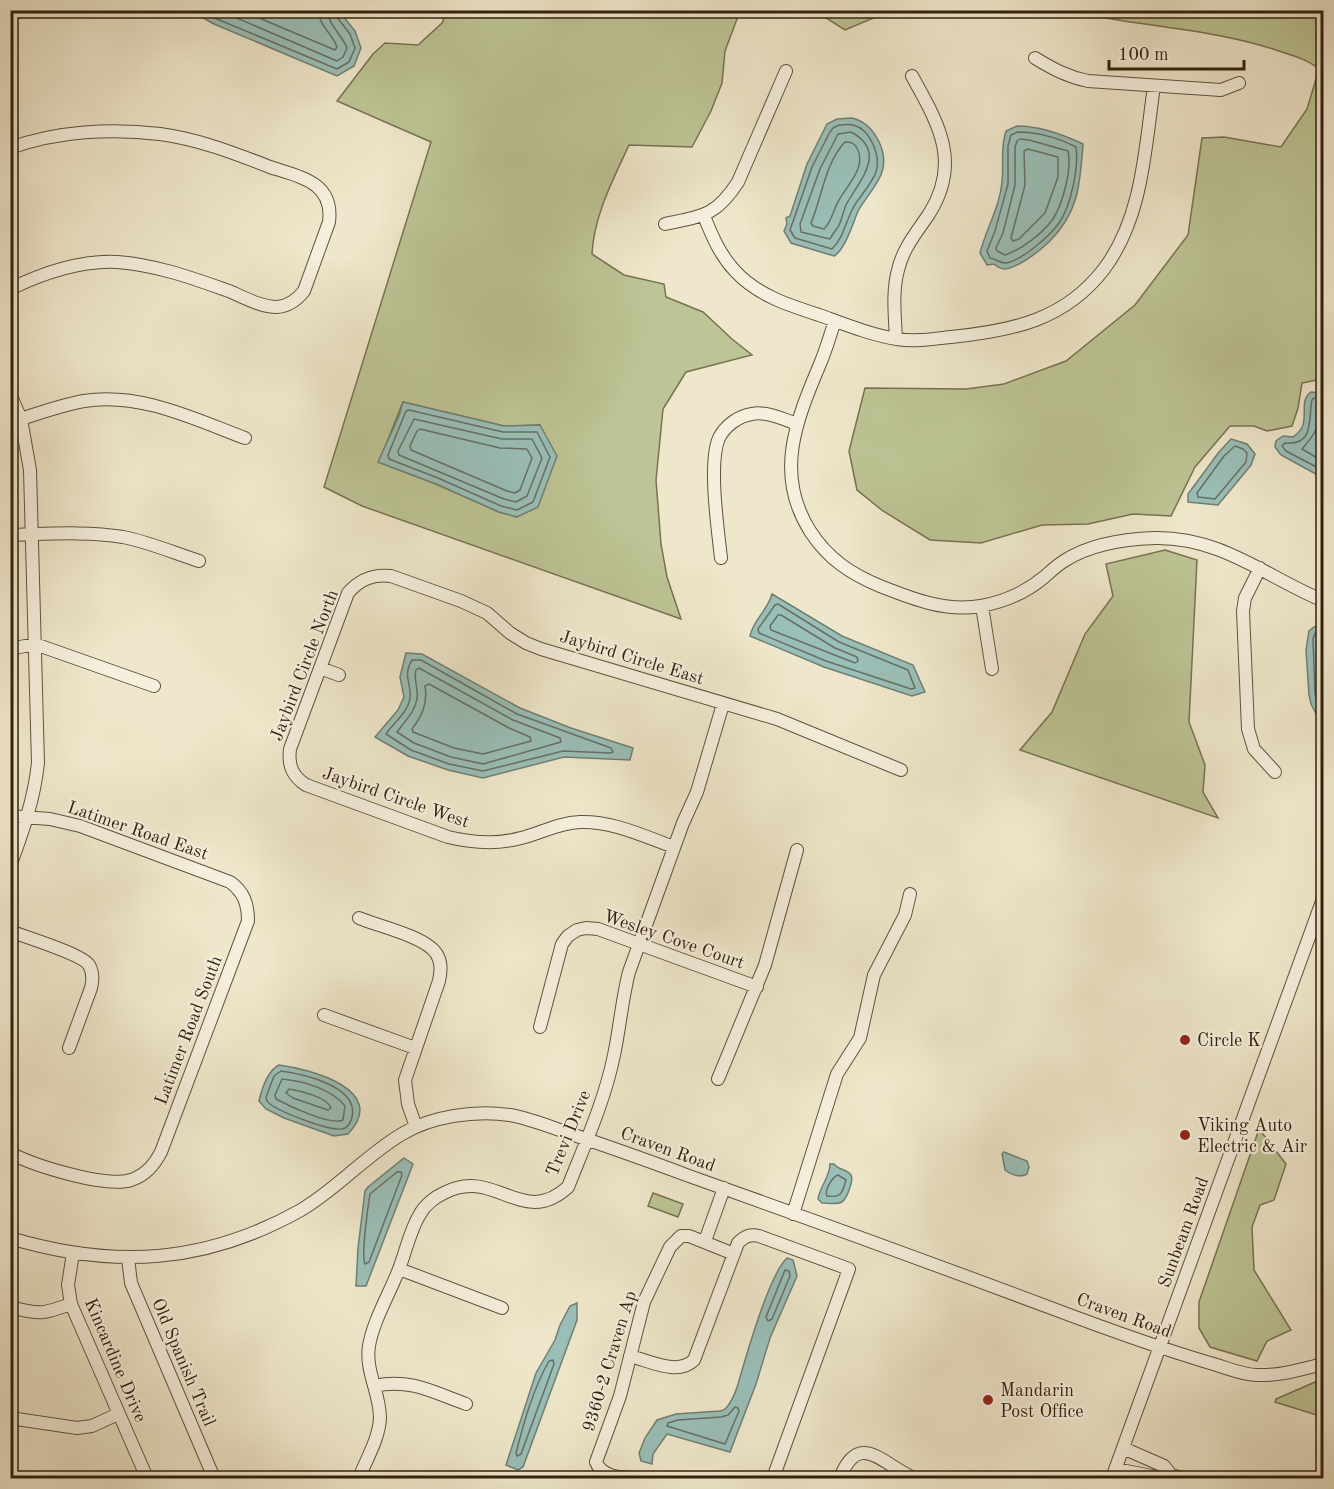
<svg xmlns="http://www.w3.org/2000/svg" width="1334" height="1489" font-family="'Old Standard TT',serif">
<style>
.green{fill:#bdc495;stroke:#787252;stroke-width:1.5;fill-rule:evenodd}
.water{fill:#9abfb8;stroke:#707f74;stroke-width:1.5}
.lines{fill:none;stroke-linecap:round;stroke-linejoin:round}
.shore{stroke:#667064;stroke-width:1.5}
.minor-casing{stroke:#61523e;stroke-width:14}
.minor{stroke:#f5efdd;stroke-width:12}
.poi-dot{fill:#8f2418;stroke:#f5efdd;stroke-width:2}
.labels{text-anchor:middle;stroke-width:4.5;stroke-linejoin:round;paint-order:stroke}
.street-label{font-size:18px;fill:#32200f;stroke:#f5efdd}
.poi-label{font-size:18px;fill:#32200f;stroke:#f5efdd;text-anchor:start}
</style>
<rect width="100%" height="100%" fill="#efe7cb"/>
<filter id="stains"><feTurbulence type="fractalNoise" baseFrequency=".00333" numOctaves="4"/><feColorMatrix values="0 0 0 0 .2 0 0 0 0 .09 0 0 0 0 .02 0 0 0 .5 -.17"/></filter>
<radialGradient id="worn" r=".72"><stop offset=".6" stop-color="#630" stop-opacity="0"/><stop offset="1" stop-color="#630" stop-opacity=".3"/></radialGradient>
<path class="green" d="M447,11H740L725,51L722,83L711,111L692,147L629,145C613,180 594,215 592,254L624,275L664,284L666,297L703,312L732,339L752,355L686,372L663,409L656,480L661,544L667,577L681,619L362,506L324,487L431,142L337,101L373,54L385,43L418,45L442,23ZM403,402L504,426L540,425L517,517L499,512L436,484L379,462Z
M815,11H890L845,30Z
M1069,11H1323V379L1302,383L1298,408L1292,426L1267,431L1254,426H1230L1195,467L1171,516L1133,514L1088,524L1042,525L981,543L930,540L883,511L857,490L849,451L865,388L966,389L1004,384L1066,361L1135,305L1188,235L1202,138L1224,137L1281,147L1307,109L1319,69C1308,60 1295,56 1282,52C1213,28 1139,27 1069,11Z
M1165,550L1197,560L1189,722L1205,765L1203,792L1218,818L1020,750L1052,712L1085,634L1113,596L1106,564Z
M1259,1129L1286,1164L1274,1200L1260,1205L1252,1227L1254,1270L1291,1330L1267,1341L1257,1361L1210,1347L1199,1328V1302Z
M653,1193L683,1204L678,1217L648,1206Z
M1322,1379L1323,1417L1275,1402L1276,1399Z"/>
<path class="water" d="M191,11H339L355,31L361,48L354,66L337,76L214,24Z
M852,118C874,123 890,153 881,175C875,188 865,199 858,211C853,223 845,250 834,256L791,243L784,231L787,224L786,218L790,216L807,164L827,124L837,119Z
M1017,126C1040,126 1062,134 1083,144C1080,184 1079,212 1049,242C1039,251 1031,258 1019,264C1009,269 1003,272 994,264L987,265L980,253C986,229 1000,207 1002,181C1004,163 1000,149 1006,131Z
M1311,392L1323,393V478L1281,455L1275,447L1276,441L1283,436L1293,437C1314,424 1296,402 1311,392Z
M403,402L504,426L540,425L557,456L538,507L517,517L499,512L436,484L378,462L399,416Z
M1231,439L1247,444L1255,454L1251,465L1218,505L1188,502V494L1219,452Z
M772,594L842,636L913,665L925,692L912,696L824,667L750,636C753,620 768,610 772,594Z
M1323,626H1324L1323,727L1311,704L1309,695L1306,650L1309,631L1314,627Z
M406,653L422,654L520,708L571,728L633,748L630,760L564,757L483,778L448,770L408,756L375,737L398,710L404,697L400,677Z
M279,1065C310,1069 390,1090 348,1134L334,1136L284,1118L266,1109L259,1101C262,1088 267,1071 279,1065Z
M1004,1152L1027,1161L1029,1167L1027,1174C1020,1178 1011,1175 1005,1170L1002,1154Z
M404,1158L413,1164L366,1286H356L358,1248L365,1191L368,1187Z
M830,1164H834C838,1170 847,1169 851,1175C854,1180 847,1198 842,1202C836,1205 828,1203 822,1203L818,1199C820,1186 830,1177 830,1164Z
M787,1258L793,1260L797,1276L770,1338L756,1384L730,1452L667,1434L653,1454L652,1464L641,1461L639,1453L645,1438L657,1420L676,1414L720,1411C724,1410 724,1411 727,1407C736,1396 739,1380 743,1367C750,1343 771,1273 787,1258Z
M577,1303V1320L523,1467L518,1470L506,1465L536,1373L555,1340L560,1325L570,1306Z"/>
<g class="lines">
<path class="shore" d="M203,10L217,19L337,69L349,62L355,48L350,34L336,16L335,10
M218,10L337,61L343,57L347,48C342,35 328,24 327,10
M240,10L335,50L337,47C332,33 319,26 318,10
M839,125C843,125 849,124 853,125C870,129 881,155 876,172C871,185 860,196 853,208C846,221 843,239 832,249L795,238L790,230L812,167L830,132L833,128Z
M851,132C889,152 858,182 846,205C843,212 842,220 838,227C835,231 832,235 830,239L801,232L800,224L820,169L838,134Z
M1018,132C1037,132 1059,138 1076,147C1079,167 1071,206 1059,223C1049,237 1023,259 1007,263C1001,264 996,259 990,258L987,251L995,231L1008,184V146L1011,135Z
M1020,139L1029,140L1068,151C1072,169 1063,203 1053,219C1043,233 1021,250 1005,255L997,251L996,248L1003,233L1015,185V147L1017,141Z
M845,142C851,142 854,143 857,148C867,167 848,184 839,200C833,210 832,221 824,229L813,226L811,223C822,197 825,163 845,142Z
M1028,149L1058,157V177L1045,213L1019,239L1013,241L1011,238L1025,185L1024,151Z
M1324,398H1314L1312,400C1308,419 1315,446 1285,443L1282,446L1286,451L1324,471
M1324,406L1319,408C1319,429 1315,434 1302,449L1324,462
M409,410L503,432H537L550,457L533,502L517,510L501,506L438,478L389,459L388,455L406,411Z
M414,419L502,439H532L542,458L527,496L516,502L504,499L399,455L398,451Z
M420,429L500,448L527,449L532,458L520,490L515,493L507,491L411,450L410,446L417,431Z
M1235,446L1243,449L1247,453L1246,462L1215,499L1198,497L1197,493L1224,456Z
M778,604L839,642L908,670L915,688L911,689L826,661L759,633L758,629L775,605Z
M781,615L835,648L857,657L858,661L855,663L771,630L770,626L778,615Z
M1324,632L1315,633L1313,639L1315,693L1317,703L1324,714
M412,660H421L517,714L611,748L613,752L610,753L563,751L483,771L449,764L411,750L386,734C393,723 408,713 410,698C412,683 402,677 412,660Z
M419,668L513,720L560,738L561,742L483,764L451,757L414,743L397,732C404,722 415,712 417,699C419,689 413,680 416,670Z
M429,684L509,728L530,737L531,741L483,754L454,748L413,732L412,729C422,716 428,703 425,686Z
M281,1071C303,1074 359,1086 352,1117C351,1121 349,1126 345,1128C334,1134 281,1112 270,1104C266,1101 267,1101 266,1097L274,1076Z
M282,1079C303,1081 332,1089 345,1106L343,1120C331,1126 289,1106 276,1099L275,1095Z
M289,1089C301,1091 327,1097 331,1108L328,1110L293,1098L286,1093Z
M397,1172H401L402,1175L369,1262L365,1264C361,1255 368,1206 370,1194Z
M838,1175L846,1180C842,1193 842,1198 827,1196C824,1191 832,1177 838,1175Z
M785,1270L789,1271L790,1276L772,1319L768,1321L766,1317Z
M553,1360L554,1364L521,1454L517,1456L516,1453C524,1422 533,1389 549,1361Z
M735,1407L738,1408L739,1411L725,1444L667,1426L668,1423L678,1420L721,1417L728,1415Z"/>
<g class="minor-casing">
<path id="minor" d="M10,15L24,10
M1035,58C1053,69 1068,77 1088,81L1221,90L1239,83
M10,148C57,131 111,128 160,134C198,139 234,153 270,167C300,177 334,182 329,222L304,291C297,300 289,306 277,307C261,307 243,297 229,291C192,278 157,265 117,262C80,260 43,273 10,289
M704,216C712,236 720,255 735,271C757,295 788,305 819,315C844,324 871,335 897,339C915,342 933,339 951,337C1012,331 1065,320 1104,269C1143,217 1145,148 1154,86
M665,224C703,216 716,216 738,182L786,71
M835,321C830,335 826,350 820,364C796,421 774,474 810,531C828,559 851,574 880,586C913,599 945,612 981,606C1003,602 1026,592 1043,578C1050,572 1056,566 1064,561C1090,544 1124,539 1155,538C1222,537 1266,577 1324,601
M896,339C895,317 892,292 898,270C903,248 917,232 929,214C962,162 938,123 912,76
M10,394L21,419L30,470L38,763C34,800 23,831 10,866
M21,419C42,412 62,405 84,401C140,392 194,419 245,438
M10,535C48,534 86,531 123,537C149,542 174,553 199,561
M721,558C718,530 708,463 719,438C725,426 738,416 752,414C766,411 783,419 797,424
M1260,568L1245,598L1243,611L1248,729L1254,749L1275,772
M982,606L992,669
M10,649L35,644L154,686
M320,668L339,675
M10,816L50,819L80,826L230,882C244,892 248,904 248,921L161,1152C154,1165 146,1175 131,1180C106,1188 35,1166 10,1153
M674,847C643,836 613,821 580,822C558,823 541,833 521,838C496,845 473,843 448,837L306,785C292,776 288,765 290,749L348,593C360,579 373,574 391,576L461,601L487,613L510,633L526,643L541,649L777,719L901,770
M359,918C378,926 424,936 436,953C442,962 441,971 439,981L405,1080L408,1104L416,1127
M10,931C25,937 82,954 89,965C93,972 93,980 91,988L69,1048
M324,1015L415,1048
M540,1027L562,944L568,936L577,930L586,928L598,929L757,987
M718,1079L765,965L797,850
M793,1214L837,1074L860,1038L874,975L905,915L910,894
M10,1238C114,1269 205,1264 301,1210C337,1189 365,1156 402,1134C432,1116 475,1110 510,1115C533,1119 555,1129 577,1136C615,1149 652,1162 689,1176C810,1219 931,1263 1051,1308C1104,1328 1156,1347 1210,1363C1225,1367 1242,1375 1257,1375C1278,1376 1299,1370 1319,1365L1324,1366
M705,1241L724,1188
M73,1253L68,1285L71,1304L147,1478
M128,1258L131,1283L214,1478
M399,1269L502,1308
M10,1307C40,1315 43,1314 71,1304
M630,1356C650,1361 678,1376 694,1360L738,1243C745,1236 750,1234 759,1236L849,1269L773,1478
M374,1386C410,1378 433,1392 466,1404
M10,1418L77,1428L92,1426L118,1414
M1123,1448L1164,1466L1171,1475
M1116,1469L1162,1478L1171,1475L1183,1478
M359,1478C366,1460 379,1439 380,1418C380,1393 365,1371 369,1346C373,1321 390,1293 399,1269C406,1251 410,1230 420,1214C425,1205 435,1197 444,1193C495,1166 522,1229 568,1187C585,1144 605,1100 614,1055C620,1027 622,999 629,972L683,823L697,792L723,704
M647,1478C630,1477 603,1481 596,1462L620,1396L644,1302L670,1247L681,1236H689L734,1254
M840,1478C859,1429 883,1465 914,1478
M1112,1478L1324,896"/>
</g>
<use href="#minor" class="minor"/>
</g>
<g class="poi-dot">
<circle cx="1185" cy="1040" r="6"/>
<circle cx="1185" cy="1135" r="6"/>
<circle cx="988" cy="1400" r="6"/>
</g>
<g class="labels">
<g class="street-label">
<text transform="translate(632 657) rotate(17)" y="6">Jaybird Circle East</text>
<text transform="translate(304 665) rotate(-69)" y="6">Jaybird Circle North</text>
<text transform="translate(396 797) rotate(19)" y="6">Jaybird Circle West</text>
<text transform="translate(138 830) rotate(19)" y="6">Latimer Road East</text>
<text transform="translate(674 939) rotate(19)" y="6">Wesley Cove Court</text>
<text transform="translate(188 1030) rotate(-69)" y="6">Latimer Road South</text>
<text transform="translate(568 1133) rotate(-68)" y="6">Trevi Drive</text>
<text transform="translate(668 1149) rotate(20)" y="6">Craven Road</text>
<text transform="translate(1183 1232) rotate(-70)" y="6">Sunbeam Road</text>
<text transform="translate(1124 1315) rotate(20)" y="6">Craven Road</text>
<text transform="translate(116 1360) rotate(67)" y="6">Kincardine Drive</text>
<text transform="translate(609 1361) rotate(-73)" y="6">9360-2 Craven Ap</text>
<text transform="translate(184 1362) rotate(67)" y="6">Old Spanish Trail</text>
</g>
<g class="poi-label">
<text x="1197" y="1046">Circle K</text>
<text x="1197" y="1131">Viking Auto<tspan x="1197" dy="21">Electric &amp; Air</tspan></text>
<text x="1000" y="1396">Mandarin<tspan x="1000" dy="21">Post Office</tspan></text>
</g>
</g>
<rect width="1334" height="1489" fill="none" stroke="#efe7cb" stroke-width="36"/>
<rect x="12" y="12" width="1310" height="1465" fill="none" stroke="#32200f" stroke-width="3"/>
<rect x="18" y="18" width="1298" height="1453" fill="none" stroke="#32200f" stroke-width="1.5"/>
<path d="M1109 60v9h135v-9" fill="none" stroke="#32200f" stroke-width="3"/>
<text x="1118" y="60" font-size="18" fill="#32200f" stroke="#f5efdd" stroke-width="4.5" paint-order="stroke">100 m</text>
<rect width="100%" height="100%" filter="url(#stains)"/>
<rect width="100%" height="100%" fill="url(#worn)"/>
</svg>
